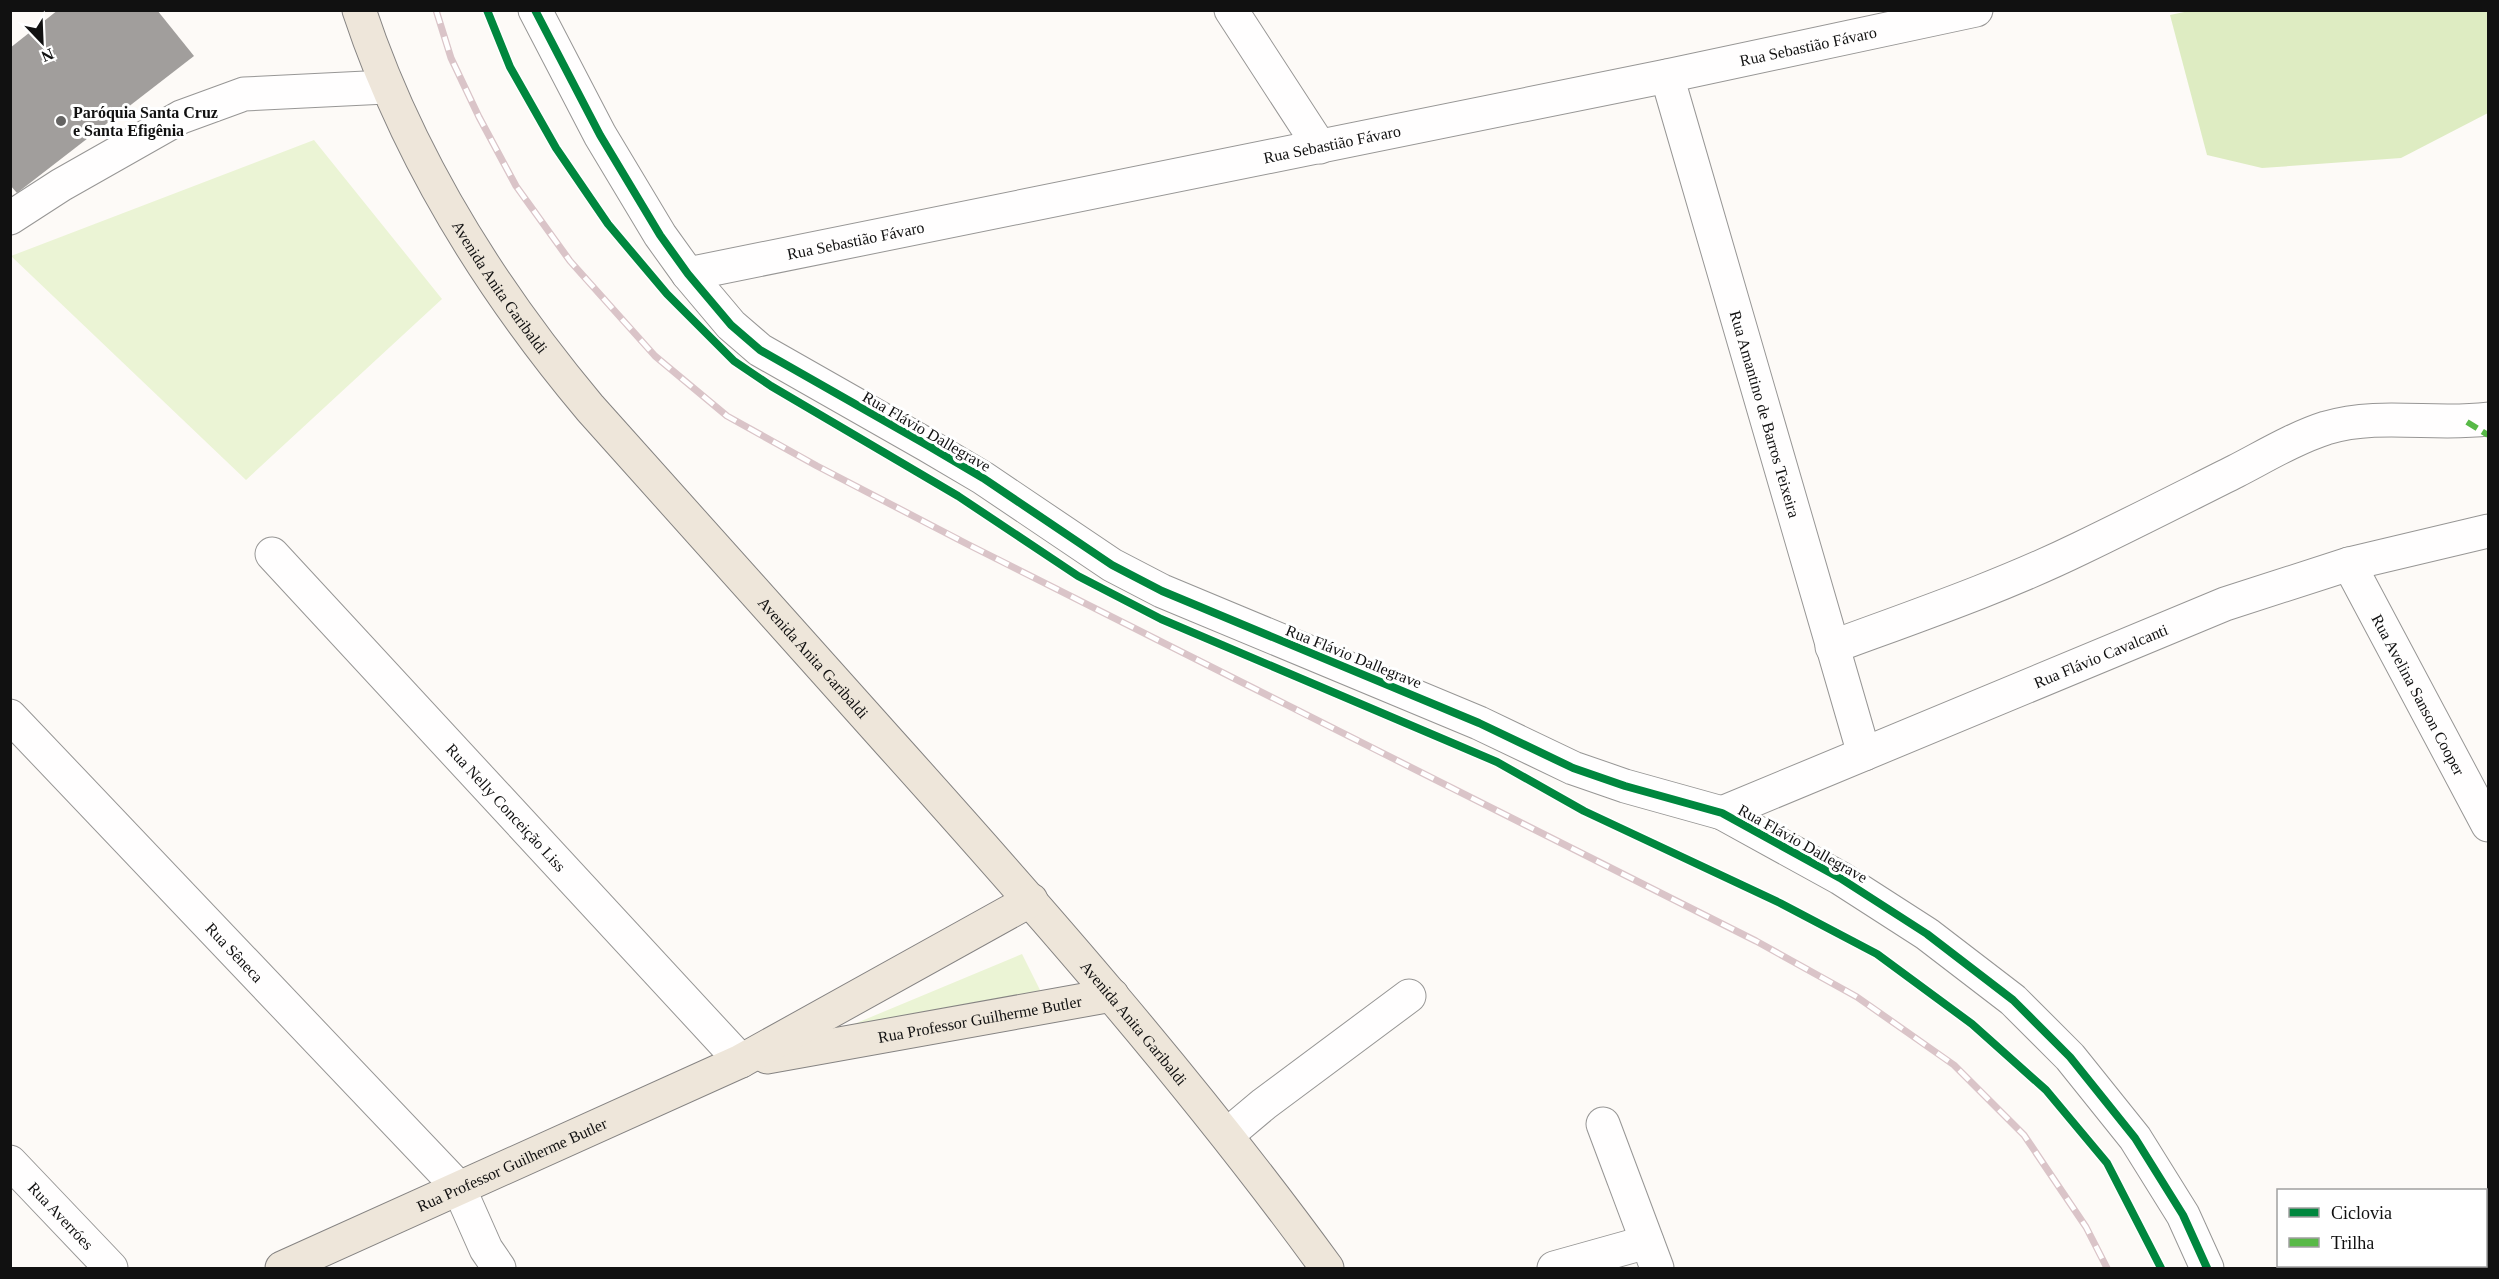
<svg xmlns="http://www.w3.org/2000/svg" width="2499" height="1279" font-family="Georgia,serif">
<style>
.green{fill:#ebf4d5}
.forest{fill:#deecc2}
.building{fill:#a19e9c}
.lines{fill:none;stroke-linecap:round;stroke-linejoin:round}
.minor-casing{stroke:#979695;stroke-width:35}
.major-casing{stroke:#858382;stroke-width:35}
.minor{stroke:#fffefe;stroke-width:33}
.major{stroke:#eee6da;stroke-width:33}
.rail-casing{stroke:#dac4c8;stroke-width:7}
.rail{stroke:#fff;stroke-width:4.5;stroke-dasharray:14;stroke-linecap:butt}
.quiet{stroke:#58b947;stroke-width:6;stroke-dasharray:12 6;stroke-linecap:butt}
.cycleway-casing{stroke:#fff;stroke-width:11}
.cycleway{stroke:#00873e;stroke-width:8}
.poi-dot{fill:#646362;stroke:#fff;stroke-width:2}
.labels{text-anchor:middle;stroke-width:6;stroke-linejoin:round;paint-order:stroke}
.street-label{font-size:16px;fill:#111;stroke:#fff}
.poi-label{font-size:16px;font-weight:bold;fill:#111;stroke:#fff;text-anchor:start}
</style>
<rect width="100%" height="100%" fill="#fdfaf7"/>
<path class="green" d="M314,140L442,299L246,480L11,256Z
M1022,954L1041,992L847,1027Z"/>
<path class="forest" d="M2189,11H2488V113L2401,158L2262,168L2207,155L2170,15Z"/>
<path class="building" d="M58,10H157L194,56L17,193L10,185V48Z"/>
<g class="lines">
<g class="minor-casing">
<g id="minor">
<path d="M535,10L600,135L660,235L688,274L731,325L760,350L927,445L983,478L1112,565L1162,591L1479,723L1573,768L1625,786L1722,813L1840,878L1927,934L2013,1000L2070,1057L2135,1138L2183,1215L2207,1268"/>
<path d="M1231,10L1320,147"/>
<path id="s1" d="M1667,76L1864,754"/>
<path d="M10,218L61,185L181,117L244,94L386,87"/>
<path id="s2" d="M688,274L1667,76L1976,10"/>
<path id="s3" d="M272,554L741,1061"/>
<path id="s4" d="M2349,564L2488,825"/>
<path d="M1832,647C1916,616 2001,587 2081,548C2133,523 2184,497 2236,471C2265,456 2295,438 2326,428C2380,412 2434,426 2488,419"/>
<path id="s5" d="M10,716L459,1188L486,1249L499,1268"/>
<path id="s6" d="M1722,813L2225,604L2349,564L2488,531"/>
<path d="M1603,1124L1657,1268"/>
<path d="M1227,1135L1264,1104L1409,996"/>
<path id="s7" d="M10,1162L111,1268"/>
<path d="M1554,1268L1647,1242"/>
</g>
</g>
<g class="major-casing">
<g id="major">
<path id="s8" d="M359,10C408,158 490,289 590,408C690,519 790,631 890,743C1043,913 1193,1084 1327,1268"/>
<path id="s9" d="M767,1057L1112,995"/>
<path id="s10" d="M282,1268L741,1061L1031,900"/>
</g>
</g>
<use href="#minor" class="minor"/>
<use href="#major" class="major"/>
<g class="rail-casing">
<path id="rail" d="M436,10L451,58L479,117L516,186L570,261L655,356L727,416L817,466L969,545L1756,941L1857,997L1954,1065L2024,1135L2086,1227L2107,1268"/>
</g>
<use href="#rail" class="rail"/>
<path class="quiet" d="M2467,422L2488,435"/>
<g class="cycleway-casing">
<path id="cycleway" d="M487,10L510,67L556,148L608,224L667,294L734,361L771,386L958,496L1078,576L1161,619L1497,762L1584,811L1780,903L1877,954L1972,1024L2046,1090L2107,1163L2161,1268
M535,10L600,135L660,235L688,274L731,325L760,350L927,445L983,478L1112,565L1162,591L1479,723L1573,768L1625,786L1722,813L1840,878L1927,934L2013,1000L2070,1057L2135,1138L2183,1215L2207,1268"/>
</g>
<use href="#cycleway" class="cycleway"/>
</g>
<circle class="poi-dot" cx="61" cy="121" r="6"/>
<g class="labels">
<g class="street-label">
<text dy="6" stroke="none"><textPath href="#s2" startOffset="1143">Rua Sebastião Fávaro</textPath></text>
<text dy="6" stroke="none"><textPath href="#s2" startOffset="657">Rua Sebastião Fávaro</textPath></text>
<text dy="6" stroke="none"><textPath href="#s2" startOffset="171">Rua Sebastião Fávaro</textPath></text>
<text dy="6" stroke="none"><textPath href="#s8" startOffset="312">Avenida Anita Garibaldi</textPath></text>
<text dy="6" stroke="none"><textPath href="#s1" startOffset="352">Rua Amantino de Barros Teixeira</textPath></text>
<text transform="translate(927 431) rotate(30)" y="6">Rua Flávio Dallegrave</text>
<text transform="translate(1354 656) rotate(22)" y="6">Rua Flávio Dallegrave</text>
<text dy="6" stroke="none"><textPath href="#s6" startOffset="410">Rua Flávio Cavalcanti</textPath></text>
<text dy="6" stroke="none"><textPath href="#s8" startOffset="798">Avenida Anita Garibaldi</textPath></text>
<text dy="6" stroke="none"><textPath href="#s4" startOffset="148">Rua Avelina Sanson Cooper</textPath></text>
<text dy="6" stroke="none"><textPath href="#s3" startOffset="345">Rua Nelly Conceição Liss</textPath></text>
<text transform="translate(1803 843) rotate(29)" y="6">Rua Flávio Dallegrave</text>
<text dy="6" stroke="none"><textPath href="#s5" startOffset="326">Rua Sêneca</textPath></text>
<text dy="6" stroke="none"><textPath href="#s9" startOffset="216">Rua Professor Guilherme Butler</textPath></text>
<text dy="6" stroke="none"><textPath href="#s8" startOffset="1284">Avenida Anita Garibaldi</textPath></text>
<text dy="6" stroke="none"><textPath href="#s10" startOffset="252">Rua Professor Guilherme Butler</textPath></text>
<text dy="6" stroke="none"><textPath href="#s7" startOffset="74">Rua Averróes</textPath></text>
</g>
<g class="poi-label">
<text x="73" y="118">Paróquia Santa Cruz<tspan x="73" dy="18">e Santa Efigênia</tspan></text>
</g>
</g>
<rect width="2499" height="1279" fill="none" stroke="#111111" stroke-width="24"/>
<rect x="2277" y="1189" width="210" height="78" fill="#ffffff" stroke="#a0a0a0" stroke-width="1.5"/>
<rect x="2289" y="1208" width="30" height="9" fill="#00873e" stroke="#a0a0a0" stroke-width="1.5"/>
<text x="2331" y="1219" font-size="18" fill="#111111">Ciclovia</text>
<rect x="2289" y="1238" width="30" height="9" fill="#58b947" stroke="#a0a0a0" stroke-width="1.5"/>
<text x="2331" y="1249" font-size="18" fill="#111111">Trilha</text>
<g transform="translate(42 42) rotate(157)" stroke="#ffffff" stroke-width="4.5" paint-order="stroke">
<path d="M0-4.5L10 22L0 15L-10 22Z" fill="#111111"/>
<text y="-9" font-size="16" font-weight="bold" text-anchor="middle" fill="#111111">N</text>
</g>
</svg>
